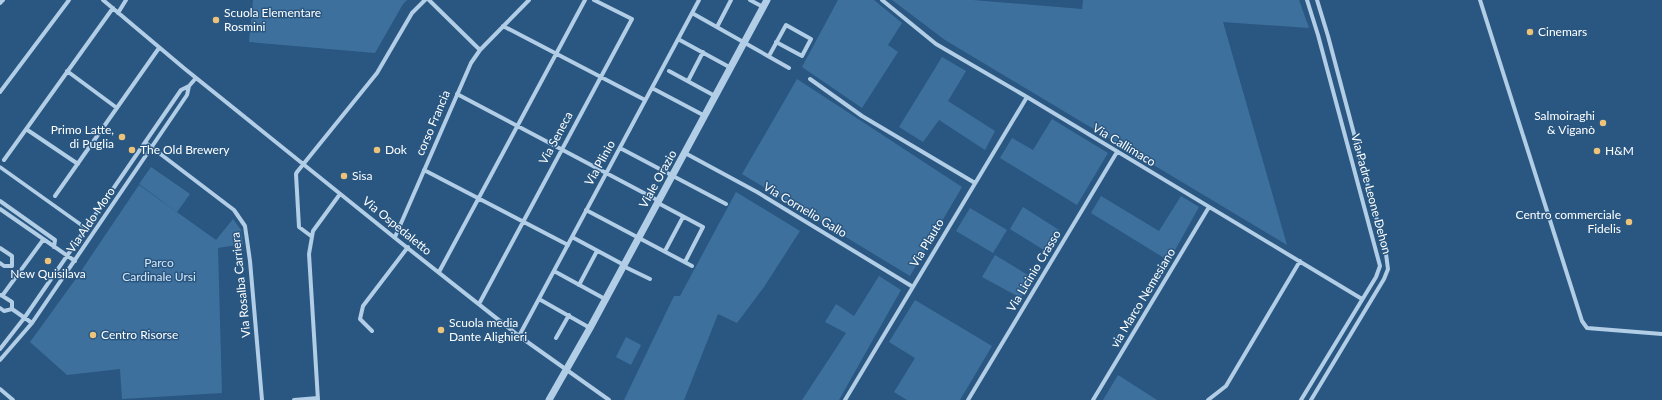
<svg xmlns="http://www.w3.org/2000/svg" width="1662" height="400" font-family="Lato,sans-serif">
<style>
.green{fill:#3e709e}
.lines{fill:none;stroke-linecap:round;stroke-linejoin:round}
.pedestrian{stroke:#b2cde6;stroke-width:3.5}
.minor{stroke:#b2cde6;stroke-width:4}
.tertiary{stroke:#b2cde6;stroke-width:7}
.poi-dot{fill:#edc279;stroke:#295781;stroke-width:1.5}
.labels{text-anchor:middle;stroke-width:3;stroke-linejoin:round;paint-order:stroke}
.poi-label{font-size:12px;fill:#fff;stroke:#295781;text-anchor:start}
.street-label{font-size:12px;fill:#fff;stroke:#295781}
.park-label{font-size:12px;fill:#d4e6f5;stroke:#295781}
</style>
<rect width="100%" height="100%" fill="#295781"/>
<path class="green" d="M253,0H407L403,4L375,53L249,42Z
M838,0H874L902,23L888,45L898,52L862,108L802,67Z
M892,0H973L1082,9L1083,0H1299L1309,28L1223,22L1287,245L945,40Z
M942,57L966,71L948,101L995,131L985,150L939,120L923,142L899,127Z
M797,79L962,187L910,276L742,174Z
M1052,119L1108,153L1077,205L1000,158L1012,138L1033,150Z
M151,167L190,194L177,212L139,184Z
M139,185L216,240L233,219L241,230L243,244L218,248L222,393L122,399L120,369L67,375L30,342L75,280Z
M736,192L800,231L764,287L737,323L718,314L684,400H624L674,296H680Z
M1101,196L1159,231L1181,196L1199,207L1169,261L1091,213Z
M1023,207L1059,230L1047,252L1010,229Z
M970,208L1007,230L993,253L956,231Z
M995,255L1033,278L1021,298L982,277Z
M879,276L901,290L839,400H802L846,333L825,322L836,304L854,316Z
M915,300L992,346L960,400H907L894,392L915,358L889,342Z
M626,337L641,345L631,365L616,357Z
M1118,375L1157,400H1103Z"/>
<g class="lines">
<path class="pedestrian" d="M0,167L87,229"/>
<path class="minor" d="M103,0L185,69L400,242L519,336L609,400
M429,0L480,50
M750,0L763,7
M882,0L936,44L1027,97L1362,299
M1480,0L1582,321L1587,328L1662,334
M0,3L3,0
M118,13L126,0
M692,13L789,68
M503,26L645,100
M717,27L731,0
M678,39L731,68
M769,56L786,25L811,39L802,56L776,42
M67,71L117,108
M669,71L715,96
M810,79L862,116L975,183
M688,81L703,52
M652,88L705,116
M0,92L69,0
M457,94L659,201
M26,129L78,164
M146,143L234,210L245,226L250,261L262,400
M620,148L726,204
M685,153L757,192L913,287
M4,160L113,8
M424,170L568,245
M55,196L159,48
M0,201L55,240L54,247
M658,203L703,227L685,262
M0,209L75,261
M586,210L692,266
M311,236L299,227L296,174L297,172L377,73L412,13L425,0
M395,237L471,63L480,50L529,0
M572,237L624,265
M0,248L12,256V266H4L0,263
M665,251L683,217
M623,266L650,279
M554,271L605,299
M439,272L585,0
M579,285L597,251
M1,295L12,302V309
M2,296L43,240
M539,299L590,328
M479,304L632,19L594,0
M0,308L4,311L12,309L32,323
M372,331L360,319L363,306L408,247
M519,336L699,0
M556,338L569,315
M0,349L25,317L181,90L189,86
M0,360L32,323L187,95L189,86L196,78
M0,389L13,400
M294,400L318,398
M318,400L309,254L313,231L340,194
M845,400L1027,97
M968,400L1117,152
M1093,400L1209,207
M1208,400L1226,386L1300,261
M1301,400L1376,277L1380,266L1318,35L1307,0
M1311,400L1384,279L1388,269L1386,254L1328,36L1317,0"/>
<path class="tertiary" d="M549,400L590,328L767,0"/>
</g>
<g class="poi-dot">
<circle cx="216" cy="20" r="4"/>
<circle cx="1530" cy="32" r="4"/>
<circle cx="1603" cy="123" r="4"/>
<circle cx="122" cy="137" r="4"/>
<circle cx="132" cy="150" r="4"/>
<circle cx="377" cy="150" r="4"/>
<circle cx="1597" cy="151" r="4"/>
<circle cx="344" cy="176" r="4"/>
<circle cx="1629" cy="222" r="4"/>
<circle cx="48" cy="261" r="4"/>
<circle cx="441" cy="330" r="4"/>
<circle cx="93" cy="335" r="4"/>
</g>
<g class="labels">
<g class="poi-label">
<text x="224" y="17">Scuola Elementare<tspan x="224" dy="14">Rosmini</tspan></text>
<text x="1538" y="36">Cinemars</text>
<text x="1595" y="120" text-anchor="end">Salmoiraghi<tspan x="1595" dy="14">&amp; Viganò</tspan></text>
<text x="114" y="134" text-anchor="end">Primo Latte,<tspan x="114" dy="14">di Puglia</tspan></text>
<text x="140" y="154">The Old Brewery</text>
<text x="385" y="154">Dok</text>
<text x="1605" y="155">H&amp;M</text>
<text x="352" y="180">Sisa</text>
<text x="1621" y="219" text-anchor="end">Centro commerciale<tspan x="1621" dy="14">Fidelis</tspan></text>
<text x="48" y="278" text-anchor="middle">New Quisilava</text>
<text x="449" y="327">Scuola media<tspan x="449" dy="14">Dante Alighieri</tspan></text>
<text x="101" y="339">Centro Risorse</text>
</g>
<g class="street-label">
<text transform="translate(433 123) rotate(-67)" y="4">corso Francia</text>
<text transform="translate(556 138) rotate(-62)" y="4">Via Seneca</text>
<text transform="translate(1124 145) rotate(31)" y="4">Via Callimaco</text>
<text transform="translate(600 163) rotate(-61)" y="4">Via Plinio</text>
<text transform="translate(658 179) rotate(-61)" y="4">Viale Orazio</text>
<text transform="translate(1371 194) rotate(75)" y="4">Via Padre Leone Dehon</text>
<text transform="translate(805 210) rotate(31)" y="4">Via Cornelio Gallo</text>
<text transform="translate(91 220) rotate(-56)" y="4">Via Aldo Moro</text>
<text transform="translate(397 226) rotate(39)" y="4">Via Ospedaletto</text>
<text transform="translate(927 243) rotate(-59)" y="4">Via Plauto</text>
<text transform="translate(1034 271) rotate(-59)" y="4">Via Licinio Crasso</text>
<text transform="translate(241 285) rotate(-96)" y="4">Via Rosalba Carriera</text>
<text transform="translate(1143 298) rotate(-59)" y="4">via Marco Nemesiano</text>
</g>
<g class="park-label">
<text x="159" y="267">Parco<tspan x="159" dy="14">Cardinale Ursi</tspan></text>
</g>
</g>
</svg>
